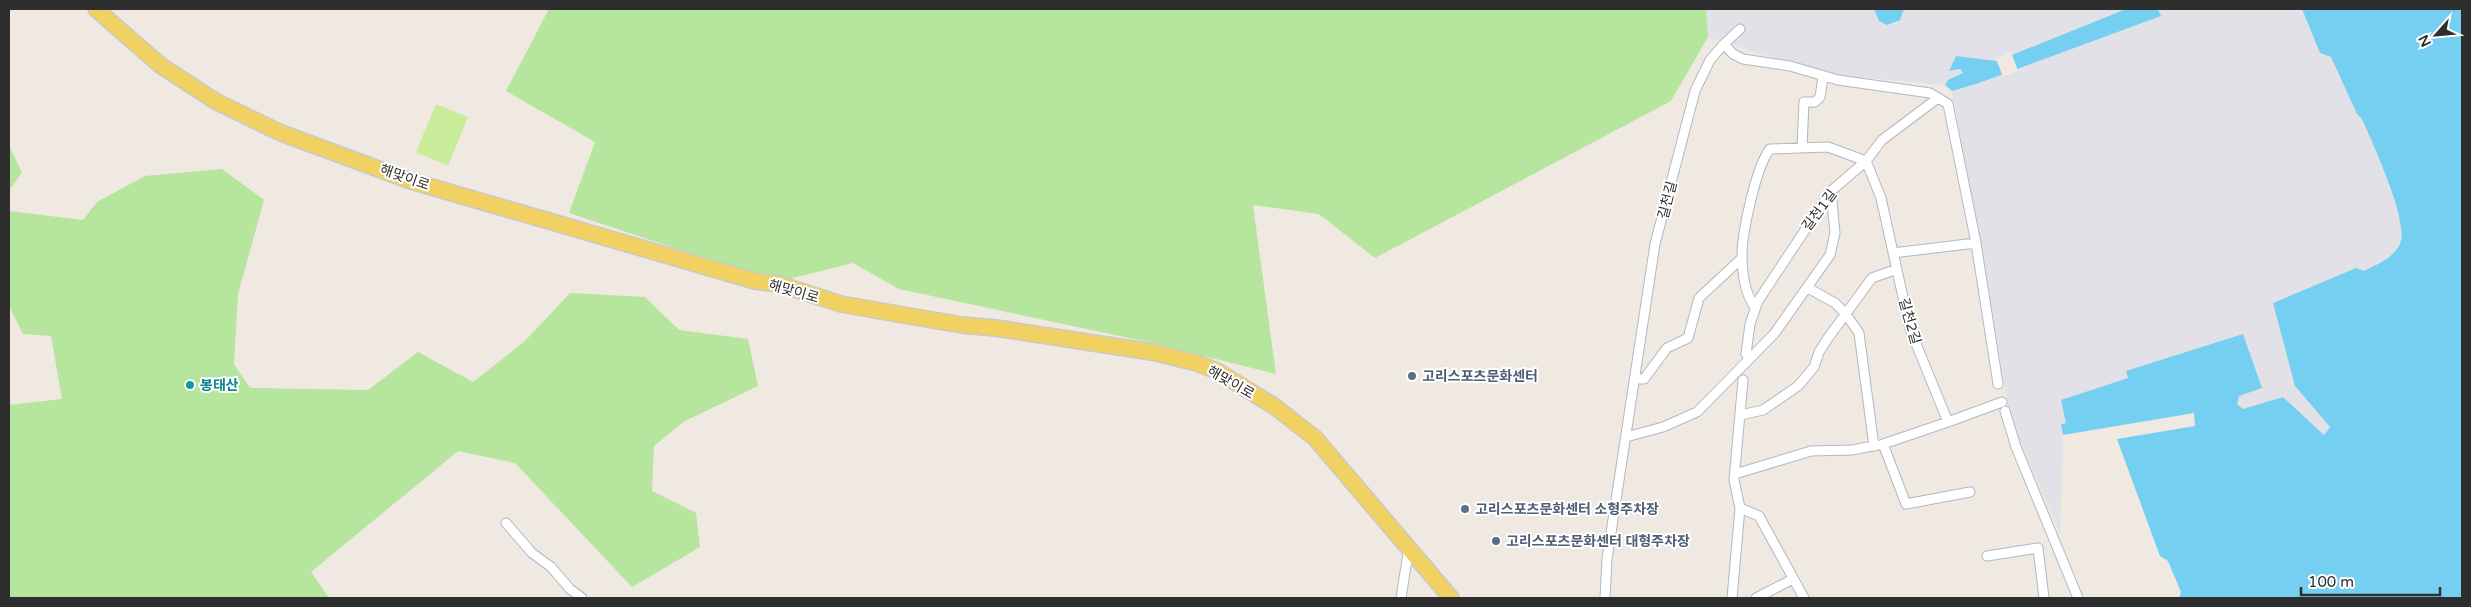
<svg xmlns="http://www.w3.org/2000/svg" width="2471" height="607" font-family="'Varela Round','Noto Sans KR',sans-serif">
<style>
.industrial{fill:#e3e1e8}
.green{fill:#b6e59e}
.pitch{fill:#c9ec9a}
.water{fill:#75cff0}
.pier{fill:#efe9e1}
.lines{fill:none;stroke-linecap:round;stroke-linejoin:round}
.minor-casing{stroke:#b4b7c1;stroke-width:11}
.primary-casing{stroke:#c9c9c9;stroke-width:18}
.minor{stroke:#fff;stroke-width:9}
.primary{stroke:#f2d163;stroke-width:15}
.service-dot{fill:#5c6f8a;stroke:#fff;stroke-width:2}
.culture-dot{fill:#0f9aa8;stroke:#fff;stroke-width:2}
.labels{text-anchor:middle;stroke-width:4;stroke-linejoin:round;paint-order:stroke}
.street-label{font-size:14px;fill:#2e2e2e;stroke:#fff}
.service-label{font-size:14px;font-weight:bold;fill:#4e5e75;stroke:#fff;text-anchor:start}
.culture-label{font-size:14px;font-weight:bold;fill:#0d838f;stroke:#fff;text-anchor:start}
</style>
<rect width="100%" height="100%" fill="#efe9e1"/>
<path class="industrial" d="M1706,9H2126L1997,61L1956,56L1950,70L1960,69L1963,73L1949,80L1945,85L1822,74L1708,37Z
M2158,9H2302L2320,53L2331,57L2357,114L2362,119L2384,170L2402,226L2401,242L2392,256L2364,271L2295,386L2330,427L2324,435L2283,397L2243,409L2237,404L2238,396L2126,371L2128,378L2066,423L2061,424L2063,435L2060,533L2011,421L1952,91L2160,16Z"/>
<path class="green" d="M549,9H1706L1708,37L1671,101L1375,258L1319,214L1253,205L1276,374L1148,342L899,289L853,263L777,282L569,213L595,142L506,91Z
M9,145L22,173L11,188L9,184Z
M222,169L264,200L238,294L234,364L250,388L368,390L418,352L473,382L524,342L570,293L645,297L679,330L748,339L758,386L685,421L654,446L652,491L696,513L700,547L632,587L515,463L458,451L311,572L329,598H9V405L62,399L51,336L23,334L9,306V211L83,220L97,202L145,176Z"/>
<path class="pitch" d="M436,104L468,117L448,166L416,152Z"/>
<path class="water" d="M1874,9H1904L1900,20L1887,25L1879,21Z
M2126,9H2158L2161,16L1979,83L1952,91L1945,85L1948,80L1963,73L1960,69L1949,71L1956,56L1997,61Z
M2302,9H2462V598H2179L2181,592L2168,561L2160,556L2117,439L2195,426L2194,413L2063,435L2061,424L2066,423L2061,400L2128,378L2126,371L2243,334L2262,388L2239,396L2237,404L2243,409L2283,397L2324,435L2330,427L2295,386L2273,303L2356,268L2364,271C2378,264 2393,258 2400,244C2410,223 2372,142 2362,119L2357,114L2331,57L2320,53Z"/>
<path class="pier" d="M2011,52L2018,71L2003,77L1996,59Z"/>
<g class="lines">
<g class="minor-casing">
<path id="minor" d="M1724,44L1740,29
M1802,147L1804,102H1815L1820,97L1823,77
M1893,253L1976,243
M1808,288L1835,303L1845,313L1859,333L1874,446
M1755,307C1745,294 1743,276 1742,260C1741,236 1756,166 1770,149L1828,147L1866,161L1881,198L1910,329L1948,422L2002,402
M1746,354L1750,324L1758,301L1831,191L1866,161L1882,140L1938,98
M1635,379H1644L1667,348L1688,338L1699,298L1742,258
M2005,411L2016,447L2078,598
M1741,415L1763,410L1798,386L1814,367L1819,352L1828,338L1872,278L1897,269
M1948,422L1883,444L1906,504L1970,492
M1626,437L1663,427L1697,412L1774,334L1830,255L1835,233L1831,191
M1735,474L1811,451L1852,450L1878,445
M1740,508L1759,516L1804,598
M506,523L532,553L551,567L570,589L582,598
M1987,556L2038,548L2044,598
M1401,598L1409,547
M1605,598L1607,559L1655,244L1695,91L1710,60L1724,44L1733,54L1743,59L1790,66L1838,80L1930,93L1948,104L1976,243L1998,384
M1732,598L1740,508L1734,480L1743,380
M1756,598L1793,579"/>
</g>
<g class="primary-casing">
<path id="primary" d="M96,9L160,65L215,101L281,133L411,181L755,281L779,284L841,304L892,313L962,325L996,328L1152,352L1197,363L1217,371L1274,406L1315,438L1451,598"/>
</g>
<use href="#minor" class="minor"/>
<use href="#primary" class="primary"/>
</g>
<g class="service-dot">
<circle cx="1412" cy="376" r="5"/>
<circle cx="1465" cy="509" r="5"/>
<circle cx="1496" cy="541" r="5"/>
</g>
<circle class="culture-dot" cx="190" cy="385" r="5"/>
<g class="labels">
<g class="street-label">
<text transform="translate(405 177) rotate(19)" y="5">해맞이로</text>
<text transform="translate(1667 200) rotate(-76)" y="5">길천길</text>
<text transform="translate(1819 210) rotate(-53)" y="5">길천1길</text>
<text transform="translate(794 291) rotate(16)" y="5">해맞이로</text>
<text transform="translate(1910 321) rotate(74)" y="5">길천2길</text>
<text transform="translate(1231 382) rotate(30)" y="5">해맞이로</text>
</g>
<g class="service-label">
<text x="1422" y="381">고리스포츠문화센터</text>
<text x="1475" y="514">고리스포츠문화센터 소형주차장</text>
<text x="1506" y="546">고리스포츠문화센터 대형주차장</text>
</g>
<g class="culture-label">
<text x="200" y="390">봉태산</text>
</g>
</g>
<rect width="2471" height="607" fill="none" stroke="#2e2e2e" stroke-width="20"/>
<g transform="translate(2436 35) rotate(243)" stroke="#ffffff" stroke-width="4" paint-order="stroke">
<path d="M0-4L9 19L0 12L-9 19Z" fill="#2e2e2e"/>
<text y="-8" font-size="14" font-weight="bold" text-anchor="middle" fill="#2e2e2e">N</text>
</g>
<path d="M2301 587v8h139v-8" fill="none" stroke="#2e2e2e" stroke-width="2.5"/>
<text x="2308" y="587" font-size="15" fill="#2e2e2e" stroke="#ffffff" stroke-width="4" paint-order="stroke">100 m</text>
</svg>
